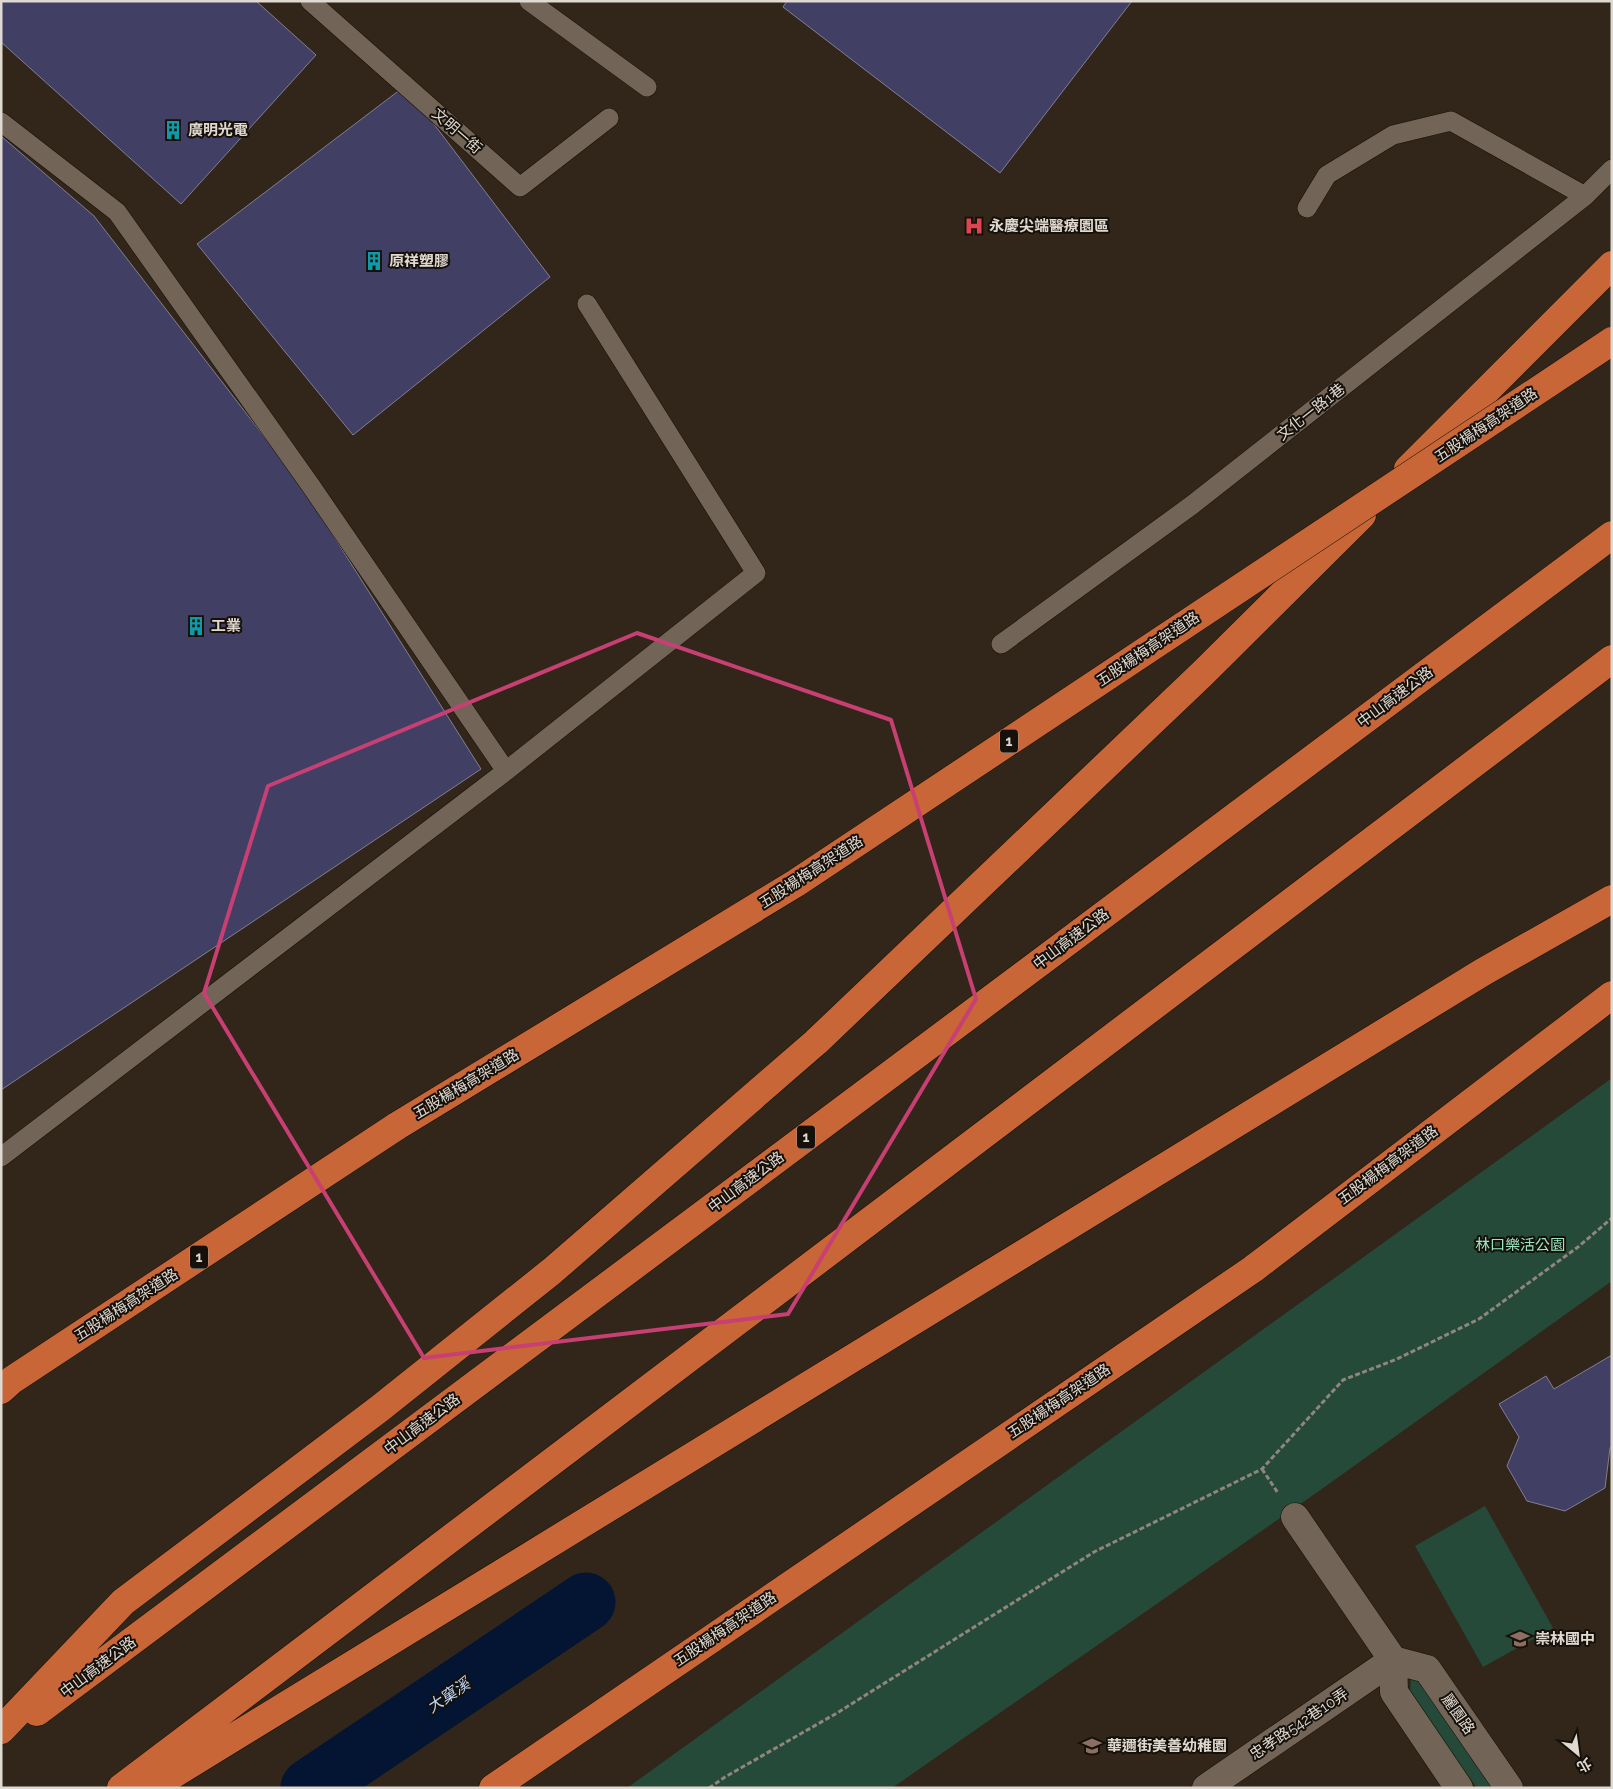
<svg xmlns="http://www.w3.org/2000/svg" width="1613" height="1789" font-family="Raleway,'Noto Sans TC',sans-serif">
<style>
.green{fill:#264a3a}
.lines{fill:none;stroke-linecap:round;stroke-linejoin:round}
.river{stroke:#031532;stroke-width:59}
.building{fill:#413f64;stroke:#818092}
.lane-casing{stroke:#180f04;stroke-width:20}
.street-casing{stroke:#180f04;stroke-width:29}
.highway-casing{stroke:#180f04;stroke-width:29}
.path{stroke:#8f867c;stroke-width:3;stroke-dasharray:5 2.5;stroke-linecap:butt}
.lane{stroke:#726557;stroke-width:19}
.street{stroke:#726557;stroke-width:28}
.highway{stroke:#c86638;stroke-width:28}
.highway-bridge-casing{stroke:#180f04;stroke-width:29;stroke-linecap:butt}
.highway-bridge{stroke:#c86638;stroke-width:28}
.marked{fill:none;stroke:#c83f73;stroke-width:4;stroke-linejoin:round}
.labels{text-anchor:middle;stroke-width:4;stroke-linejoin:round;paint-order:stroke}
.shield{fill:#15100a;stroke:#a39d95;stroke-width:1}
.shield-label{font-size:14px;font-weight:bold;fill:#e0d9d1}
.poi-label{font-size:15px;font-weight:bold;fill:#e0d9d1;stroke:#15100a;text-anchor:start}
.street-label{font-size:15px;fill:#e0d9d1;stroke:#15100a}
.park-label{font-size:15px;fill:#99e6c1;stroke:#15100a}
.water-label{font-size:16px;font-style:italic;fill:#bdd5f8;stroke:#15100a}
</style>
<rect width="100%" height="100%" fill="#312619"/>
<path class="green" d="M1612,1078V1281L1319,1491L892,1788H627Z
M1485,1506L1553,1628L1483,1667L1415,1546Z
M1411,1678L1426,1686L1499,1788H1477L1410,1695Z"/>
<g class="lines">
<path class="river" d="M310,1788L586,1602"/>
</g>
<path class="building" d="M1,1H256L316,55L181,204L1,42Z
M787,1H1132L1000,173L783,7Z
M405,86L550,277L353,435L197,244Z
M1,136L94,216L300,483L481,769L1,1090Z
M1612,1355V1447L1610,1448L1605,1488L1565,1511L1527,1501L1507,1466L1519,1437L1499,1404L1546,1376L1554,1389Z"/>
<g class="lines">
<g class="lane-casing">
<path id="lane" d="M310,1L520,187L609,118
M529,1L647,87
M1,122L117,212L311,486L506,771L1,1157
M1307,208L1327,175L1393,135L1451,121L1585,196
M1001,644L1192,505L1585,196L1612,169
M506,771L756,573L587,304"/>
</g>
<g class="street-casing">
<path id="street" d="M1295,1517L1393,1660L1394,1692L1459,1788
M1393,1660L1427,1669L1509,1788
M1206,1788L1393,1660"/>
</g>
<g class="highway-casing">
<path id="highway" d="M1408,469L1612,265
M1,1390L12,1380L397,1126
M37,1712L1612,535
M1,1730L123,1602L379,1409L552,1271L816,1042L1202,674L1362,515
M121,1788L1612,659
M151,1788L1483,972L1612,899
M493,1788L1253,1269L1612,995"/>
</g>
<path class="path" d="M1262,1469L1278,1493
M709,1788L725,1777L837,1713L1094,1552L1262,1469L1343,1380L1397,1359L1479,1319L1578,1247L1612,1218"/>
<use href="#lane" class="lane"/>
<use href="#street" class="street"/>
<use href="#highway" class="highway"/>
<g class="highway-bridge-casing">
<path id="highway-bridge" d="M397,1126L796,883L1612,341"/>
</g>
<use href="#highway-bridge" class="highway-bridge"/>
</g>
<path class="marked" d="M637,633L891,720L976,999L788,1314L424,1358L204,993L268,786Z"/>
<defs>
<g id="building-bare" transform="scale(1.5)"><path d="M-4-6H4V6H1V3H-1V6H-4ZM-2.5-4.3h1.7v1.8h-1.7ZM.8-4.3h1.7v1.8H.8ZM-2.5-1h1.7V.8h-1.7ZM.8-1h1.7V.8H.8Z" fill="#0f9aa8" stroke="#15100a" stroke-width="2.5" paint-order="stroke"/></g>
<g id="hospital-bare" transform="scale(1.5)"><path d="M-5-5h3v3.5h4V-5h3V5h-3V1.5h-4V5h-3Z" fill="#e0444e" stroke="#15100a" stroke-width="2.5" paint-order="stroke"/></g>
<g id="school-bare" transform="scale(1.5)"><path d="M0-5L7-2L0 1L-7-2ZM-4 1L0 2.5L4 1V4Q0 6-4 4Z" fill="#8d6e63" stroke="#15100a" stroke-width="2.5" paint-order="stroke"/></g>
</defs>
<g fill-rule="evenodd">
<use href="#building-bare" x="173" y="130"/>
<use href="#hospital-bare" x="974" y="226"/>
<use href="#building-bare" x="374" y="261"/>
<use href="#building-bare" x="196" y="626"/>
<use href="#school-bare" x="1520" y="1639"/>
<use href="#school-bare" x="1092" y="1746"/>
</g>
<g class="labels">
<g class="shield">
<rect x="1000" y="729.5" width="18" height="23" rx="4"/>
<rect x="797" y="1125.5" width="18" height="23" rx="4"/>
<rect x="190" y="1245.5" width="18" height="23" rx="4"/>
</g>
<g class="shield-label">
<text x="1009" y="746">1</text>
<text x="806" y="1142">1</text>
<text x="199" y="1262">1</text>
</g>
<g class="poi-label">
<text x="188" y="135">廣明光電</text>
<text x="989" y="231">永慶尖端醫療園區</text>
<text x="389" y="266">原祥塑膠</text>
<text x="211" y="631">工業</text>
<text x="1535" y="1644">崇林國中</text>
<text x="1107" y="1751">華邇街美善幼稚園</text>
</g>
<g class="street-label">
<text transform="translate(457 131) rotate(41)" y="5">文明一街</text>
<text transform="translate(1311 412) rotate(-38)" y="5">文化一路1巷</text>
<text transform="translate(1486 425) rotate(-34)" y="5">五股楊梅高架道路</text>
<text transform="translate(1148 649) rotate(-34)" y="5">五股楊梅高架道路</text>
<text transform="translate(1395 697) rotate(-37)" y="5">中山高速公路</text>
<text transform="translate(811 872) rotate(-33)" y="5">五股楊梅高架道路</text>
<text transform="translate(1071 939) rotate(-37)" y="5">中山高速公路</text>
<text transform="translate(466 1084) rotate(-31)" y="5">五股楊梅高架道路</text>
<text transform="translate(1388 1165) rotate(-37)" y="5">五股楊梅高架道路</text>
<text transform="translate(746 1182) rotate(-37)" y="5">中山高速公路</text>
<text transform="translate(126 1305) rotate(-33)" y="5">五股楊梅高架道路</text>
<text transform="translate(1059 1401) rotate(-34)" y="5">五股楊梅高架道路</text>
<text transform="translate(422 1424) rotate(-37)" y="5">中山高速公路</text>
<text transform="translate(725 1629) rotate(-34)" y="5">五股楊梅高架道路</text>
<text transform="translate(98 1667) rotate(-37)" y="5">中山高速公路</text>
<text transform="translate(1458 1714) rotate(55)" y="5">麗園路</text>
<text transform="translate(1299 1724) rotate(-34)" y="5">忠孝路542巷10弄</text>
</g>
<g class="park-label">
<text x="1520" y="1250">林口樂活公園</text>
</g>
<g class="water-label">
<text transform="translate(448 1695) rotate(-34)" y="6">大窠溪</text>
</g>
</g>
<rect width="1613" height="1789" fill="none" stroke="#e0d9d1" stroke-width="5"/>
<g transform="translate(1578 1754) rotate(151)" stroke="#15100a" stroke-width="4" paint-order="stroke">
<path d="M0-4L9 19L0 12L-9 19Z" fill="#e0d9d1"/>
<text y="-8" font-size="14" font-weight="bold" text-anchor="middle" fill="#e0d9d1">北</text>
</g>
</svg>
